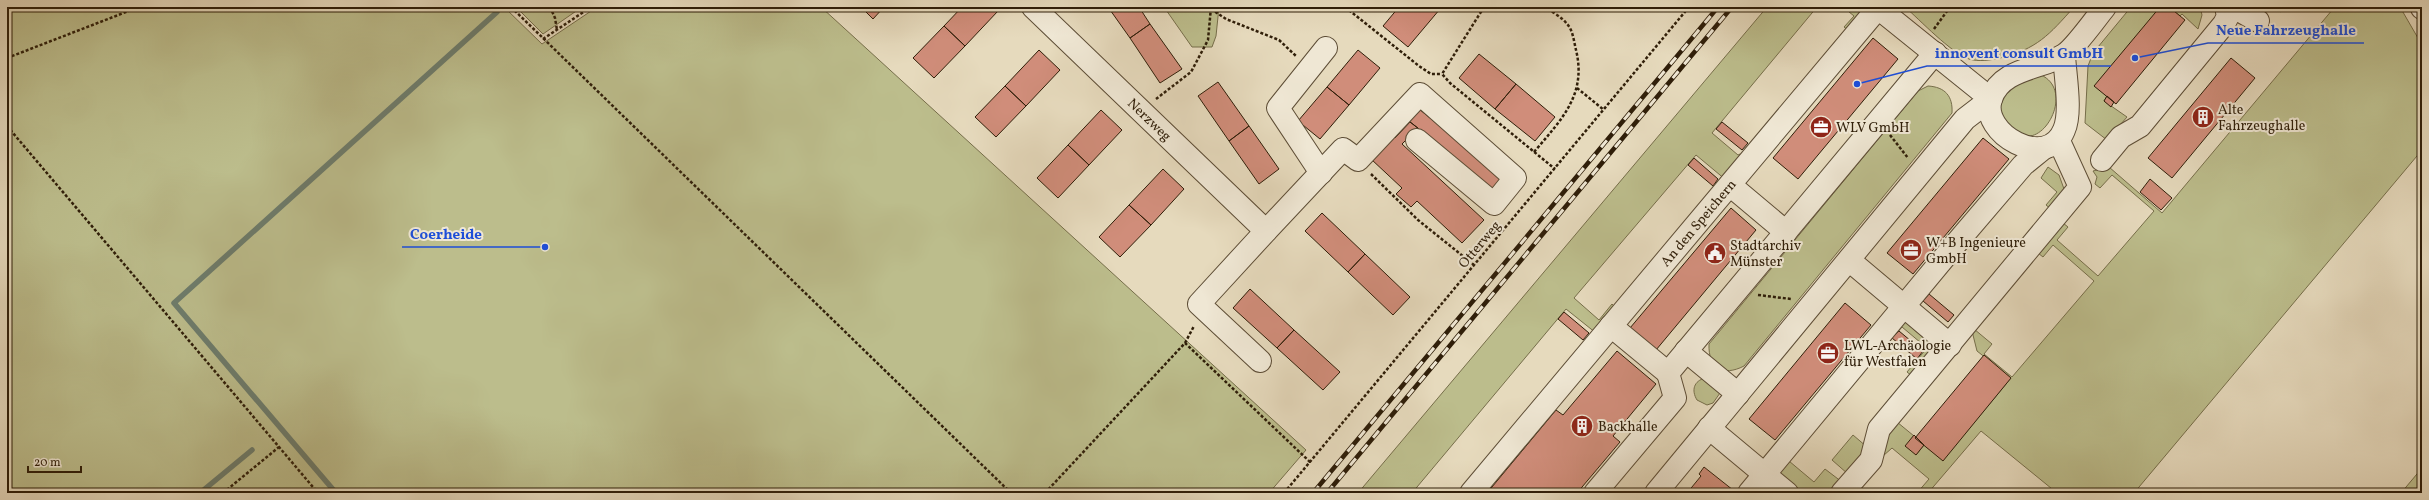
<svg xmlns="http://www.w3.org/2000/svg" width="2429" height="500" font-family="Vollkorn,serif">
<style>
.green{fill:#bcbd8c;stroke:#766e4a}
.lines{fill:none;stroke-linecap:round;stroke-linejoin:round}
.stream{stroke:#6d7c6c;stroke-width:5.5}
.building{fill:#d08d7a;stroke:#2f1e09}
.minor-casing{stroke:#5d4d36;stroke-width:24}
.path{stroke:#2f1e09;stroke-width:2.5;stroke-dasharray:3 2;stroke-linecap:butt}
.minor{stroke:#efe7d4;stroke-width:22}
.rail-casing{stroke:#2f1e09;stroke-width:4.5}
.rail{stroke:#efe7d4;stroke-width:3;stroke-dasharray:9;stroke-linecap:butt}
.labels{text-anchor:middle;stroke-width:4;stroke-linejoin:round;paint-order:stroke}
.poi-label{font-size:14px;fill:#2f1e09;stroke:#efe7d4;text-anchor:start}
.street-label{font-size:14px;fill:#2f1e09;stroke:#efe7d4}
.leader{fill:none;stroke:#1d4ed8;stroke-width:1.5}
.callout-dot{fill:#1d4ed8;stroke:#efe7d4;stroke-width:1.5}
.callout-label{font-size:15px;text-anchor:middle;font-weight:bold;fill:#1d4ed8;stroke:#efe7d4;stroke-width:4;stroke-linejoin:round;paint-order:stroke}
</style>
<rect width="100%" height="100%" fill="#e6dabd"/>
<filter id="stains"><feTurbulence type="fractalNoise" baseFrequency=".005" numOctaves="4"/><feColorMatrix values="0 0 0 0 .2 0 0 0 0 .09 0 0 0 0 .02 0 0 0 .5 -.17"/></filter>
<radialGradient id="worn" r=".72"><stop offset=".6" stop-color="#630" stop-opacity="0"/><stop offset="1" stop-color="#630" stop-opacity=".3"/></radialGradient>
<path class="green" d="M7,7H504L542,44L597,7H821L1306,450L1269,493H7Z
M516,7H582L543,34Z
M1164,7H1219L1216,36L1212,47H1192Z
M1767,7H1817L1712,133L1738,155L1740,154L1744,158L1726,180L1696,155L1574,298L1599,320L1612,304L1617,309L1596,333L1566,309L1412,493H1358Z
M1843,7H1869L1849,31L1844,27L1854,16Z
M1905,7H2074C2049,35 2037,49 2000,58C1991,60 1979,62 1969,59C1951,53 1920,20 1905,7Z
M2131,7H2160L2104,101L2127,117L2107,140L2085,123L2088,66L2093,53Z
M2169,7H2200L2202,15L2198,29L2182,14L2180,16Z
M2332,7H2400L2422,45V150L2134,493H2057L1981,431L1928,493H1917L1929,479L1892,448L1883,456L1888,433L1897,422L1914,436L1916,455L1924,445L1943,460L2011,378L1977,351L1972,331L1974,329L1992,344L1984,354L2012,377L2094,281L2053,245L2043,257L2038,253L2063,223L2068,227L2057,240L2098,276L2154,211L2112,175L2100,188L2095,184L2097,177L2093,171L2109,167L2162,213L2333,9Z
M2041,75C2072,89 2049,139 2026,136C2023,135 2019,132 2016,130C2001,122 1992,100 2009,88C2017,82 2031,79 2041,75Z
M1928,86C1945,87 1953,96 1952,113L1744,366C1723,377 1708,368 1709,344L1918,91Z
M2048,167L2059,175L2064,189L2051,209L2046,205L2057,192L2041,178Z
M1903,320L1935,348L1912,376L1907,372L1927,348L1902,327L1880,353Z
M1705,378L1720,393L1713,403L1707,405L1697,400C1691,390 1694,381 1705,378Z
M1853,435L1867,447L1848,474L1832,460Z
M1789,461L1814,482L1825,469L1842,482L1832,493H1799L1775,473Z
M2422,468V493H2401Z"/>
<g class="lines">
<path class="stream" d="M200,493L252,450
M336,493L174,303L497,12L492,7"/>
</g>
<path class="building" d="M861,7H884L873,19Z
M962,7H994L998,11L965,46L944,26Z
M1108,7H1139L1150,24L1130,38Z
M1399,7H1437L1440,9L1408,47L1383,26Z
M2160,7H2169L2185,20L2116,104L2094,86Z
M2275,7H2286L2281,12Z
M1150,24L1182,69L1160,83L1130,38Z
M944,26L965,46L934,78L913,58Z
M1873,38L1898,59L1798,179L1773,158Z
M1039,50L1060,70L1026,106L1005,86Z
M1358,50L1380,68L1349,105L1327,87Z
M1479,54L1516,84L1495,109L1459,78Z
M2231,58L2255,78L2172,178L2148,158Z
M1218,82L1249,126L1229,141L1198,96Z
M1516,84L1555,117L1535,141L1495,109Z
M1005,86L1026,106L996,137L975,117Z
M1327,87L1349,105L1320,139L1298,121Z
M2107,96L2114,102L2111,107L2104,101Z
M1419,109L1506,180L1496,192L1409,121Z
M1101,110L1122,130L1089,165L1068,145Z
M1410,122L1418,128L1402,144L1484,220L1462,243L1417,201L1411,207L1396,194L1402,188L1371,159L1393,136L1395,138Z
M1722,122L1748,143L1742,150L1716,129Z
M1249,126L1279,169L1259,184L1229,141Z
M1983,138L2009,159L1913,274L1887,253Z
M1068,145L1089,165L1058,198L1037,178Z
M1694,158L1718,179L1713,186L1688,165Z
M1163,169L1184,189L1151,225L1129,205Z
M2150,179L2172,198L2161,210L2140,192Z
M1129,205L1151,225L1120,257L1099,237Z
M1731,208L1756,230L1656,350L1630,328Z
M1322,213L1365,254L1348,272L1305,231Z
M1365,254L1410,297L1393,315L1348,272Z
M1250,289L1294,330L1277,348L1233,308Z
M1929,294L1954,315L1948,322L1923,301Z
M1845,303L1871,325L1775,440L1749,419Z
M1564,312L1589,333L1583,340L1558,319Z
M1294,330L1340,372L1323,390L1277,348Z
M1899,331L1923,351L1917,359L1892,338Z
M1617,351L1656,384L1613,436L1620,442L1577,493H1487L1556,410L1563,415Z
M1984,355L2011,378L1943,461L1915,438Z
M1914,435L1924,445L1916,455L1905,446Z
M1704,467L1733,490L1730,493H1687L1701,476L1699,474Z"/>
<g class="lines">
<g class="minor-casing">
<g id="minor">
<path id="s1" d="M1033,7L1266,231L1343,149L1358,160L1420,94L1515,178L1494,204L1417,140"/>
<path d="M2226,7L2242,12L2258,21"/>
<path d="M2422,7V8"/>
<path d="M2064,55C2065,75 2072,112 2064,130C2047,172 1979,133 1991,99C2001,68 2041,69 2064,55C2075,48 2096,18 2105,7"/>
<path d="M2102,160L2121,137L2140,126L2224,24L2228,16L2226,7"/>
<path d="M1321,173L1278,108L1326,48"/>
<path d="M1730,185L1786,232"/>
<path d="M1849,260L1950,345"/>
<path d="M1611,326L1668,373"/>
<path d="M1686,351L1738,394"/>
<path d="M1260,361L1199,304L1266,231"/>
<path d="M1709,428L1787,493"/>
<path id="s2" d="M1471,493L1878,8L1991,99L1965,119L1656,493"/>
<path d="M1595,493L1675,398L1668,373L1935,53"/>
<path d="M1749,493L1953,247L2023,165L2044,148"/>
<path d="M1842,493L1871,460L1879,429L2080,187L2059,141"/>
</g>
</g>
<path class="path" d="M511,7L1011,493
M550,7L555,18L557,30
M1345,7L1419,66L1431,74H1442
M1484,7L1442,74L1450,83L1555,169
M552,8L556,7
M1211,9L1226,19L1279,40L1296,56
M1934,29L1950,7
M543,39L591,7
M7,58L139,7
M1577,88L1604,110
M1156,99L1191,72L1208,40L1211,7
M7,126L318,493
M1890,135L1908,158
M1534,152C1561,120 1587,95 1576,50C1574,42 1573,30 1567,24C1562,17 1552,12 1545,7
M1371,174L1418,220L1474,265
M1758,295L1791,299
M1185,343L1194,326
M223,493L279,447
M1045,493L1185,343L1310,462
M1284,493L1689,7"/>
<use href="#minor" class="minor"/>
<g class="rail-casing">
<path id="rail" d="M1313,493L1718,7
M1327,493L1732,7"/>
</g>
<use href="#rail" class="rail"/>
</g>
<defs>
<g id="building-disc" transform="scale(1.15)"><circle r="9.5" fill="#8f2418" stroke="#efe7d4"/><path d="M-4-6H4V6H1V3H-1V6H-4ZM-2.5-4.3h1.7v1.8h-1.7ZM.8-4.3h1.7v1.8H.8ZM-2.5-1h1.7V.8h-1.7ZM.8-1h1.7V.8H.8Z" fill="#fff"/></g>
<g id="office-disc" transform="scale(1.15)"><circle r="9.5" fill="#8f2418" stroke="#efe7d4"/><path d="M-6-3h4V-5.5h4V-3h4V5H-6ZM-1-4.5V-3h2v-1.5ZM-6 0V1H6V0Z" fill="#fff"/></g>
<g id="civic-disc" transform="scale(1.15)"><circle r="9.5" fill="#8f2418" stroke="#efe7d4"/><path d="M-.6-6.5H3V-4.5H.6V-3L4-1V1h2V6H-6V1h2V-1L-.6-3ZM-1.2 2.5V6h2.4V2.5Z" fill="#fff"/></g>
</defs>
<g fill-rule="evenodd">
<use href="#building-disc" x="2203" y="117"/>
<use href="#office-disc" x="1821" y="127"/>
<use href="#office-disc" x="1911" y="250"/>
<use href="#civic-disc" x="1715" y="253"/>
<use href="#office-disc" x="1828" y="353"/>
<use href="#building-disc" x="1582" y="426"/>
</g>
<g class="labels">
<g class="poi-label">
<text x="2218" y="114">Alte<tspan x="2218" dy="16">Fahrzeughalle</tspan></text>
<text x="1836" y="132">WLV GmbH</text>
<text x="1926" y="247">W+B Ingenieure<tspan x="1926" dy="16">GmbH</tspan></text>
<text x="1730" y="250">Stadtarchiv<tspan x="1730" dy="16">Münster</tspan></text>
<text x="1844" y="350">LWL-Archäologie<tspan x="1844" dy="16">für Westfalen</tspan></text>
<text x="1598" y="431">Backhalle</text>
</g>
<g class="street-label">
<text dy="5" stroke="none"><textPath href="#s1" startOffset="162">Nerzweg</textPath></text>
<text dy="5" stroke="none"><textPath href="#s2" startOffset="353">An den Speichern</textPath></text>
<text transform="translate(1479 244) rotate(-50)" y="5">Otterweg</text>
</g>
</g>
<path class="leader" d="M2135 58L2208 43H2364M1857 84L1927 66H2111M545 247L490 247H402"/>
<g class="callout-dot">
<circle cx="2135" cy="58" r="4"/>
<circle cx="1857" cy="84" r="4"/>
<circle cx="545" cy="247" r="4"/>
</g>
<g class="callout-label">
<text x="2286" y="35">Neue Fahrzeughalle</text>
<text x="2019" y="58">innovent consult GmbH</text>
<text x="446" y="239">Coerheide</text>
</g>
<rect width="2429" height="500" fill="none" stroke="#e6dabd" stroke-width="24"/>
<rect x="8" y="8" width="2413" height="484" fill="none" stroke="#2f1e09" stroke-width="2"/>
<rect x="12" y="12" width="2405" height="476" fill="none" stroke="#2f1e09"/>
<path d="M28 466v6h53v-6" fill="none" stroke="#2f1e09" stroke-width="2"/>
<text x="34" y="466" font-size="12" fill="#2f1e09" stroke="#efe7d4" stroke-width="3" paint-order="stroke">20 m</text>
<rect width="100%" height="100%" filter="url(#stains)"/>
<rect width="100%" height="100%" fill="url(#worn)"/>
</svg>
